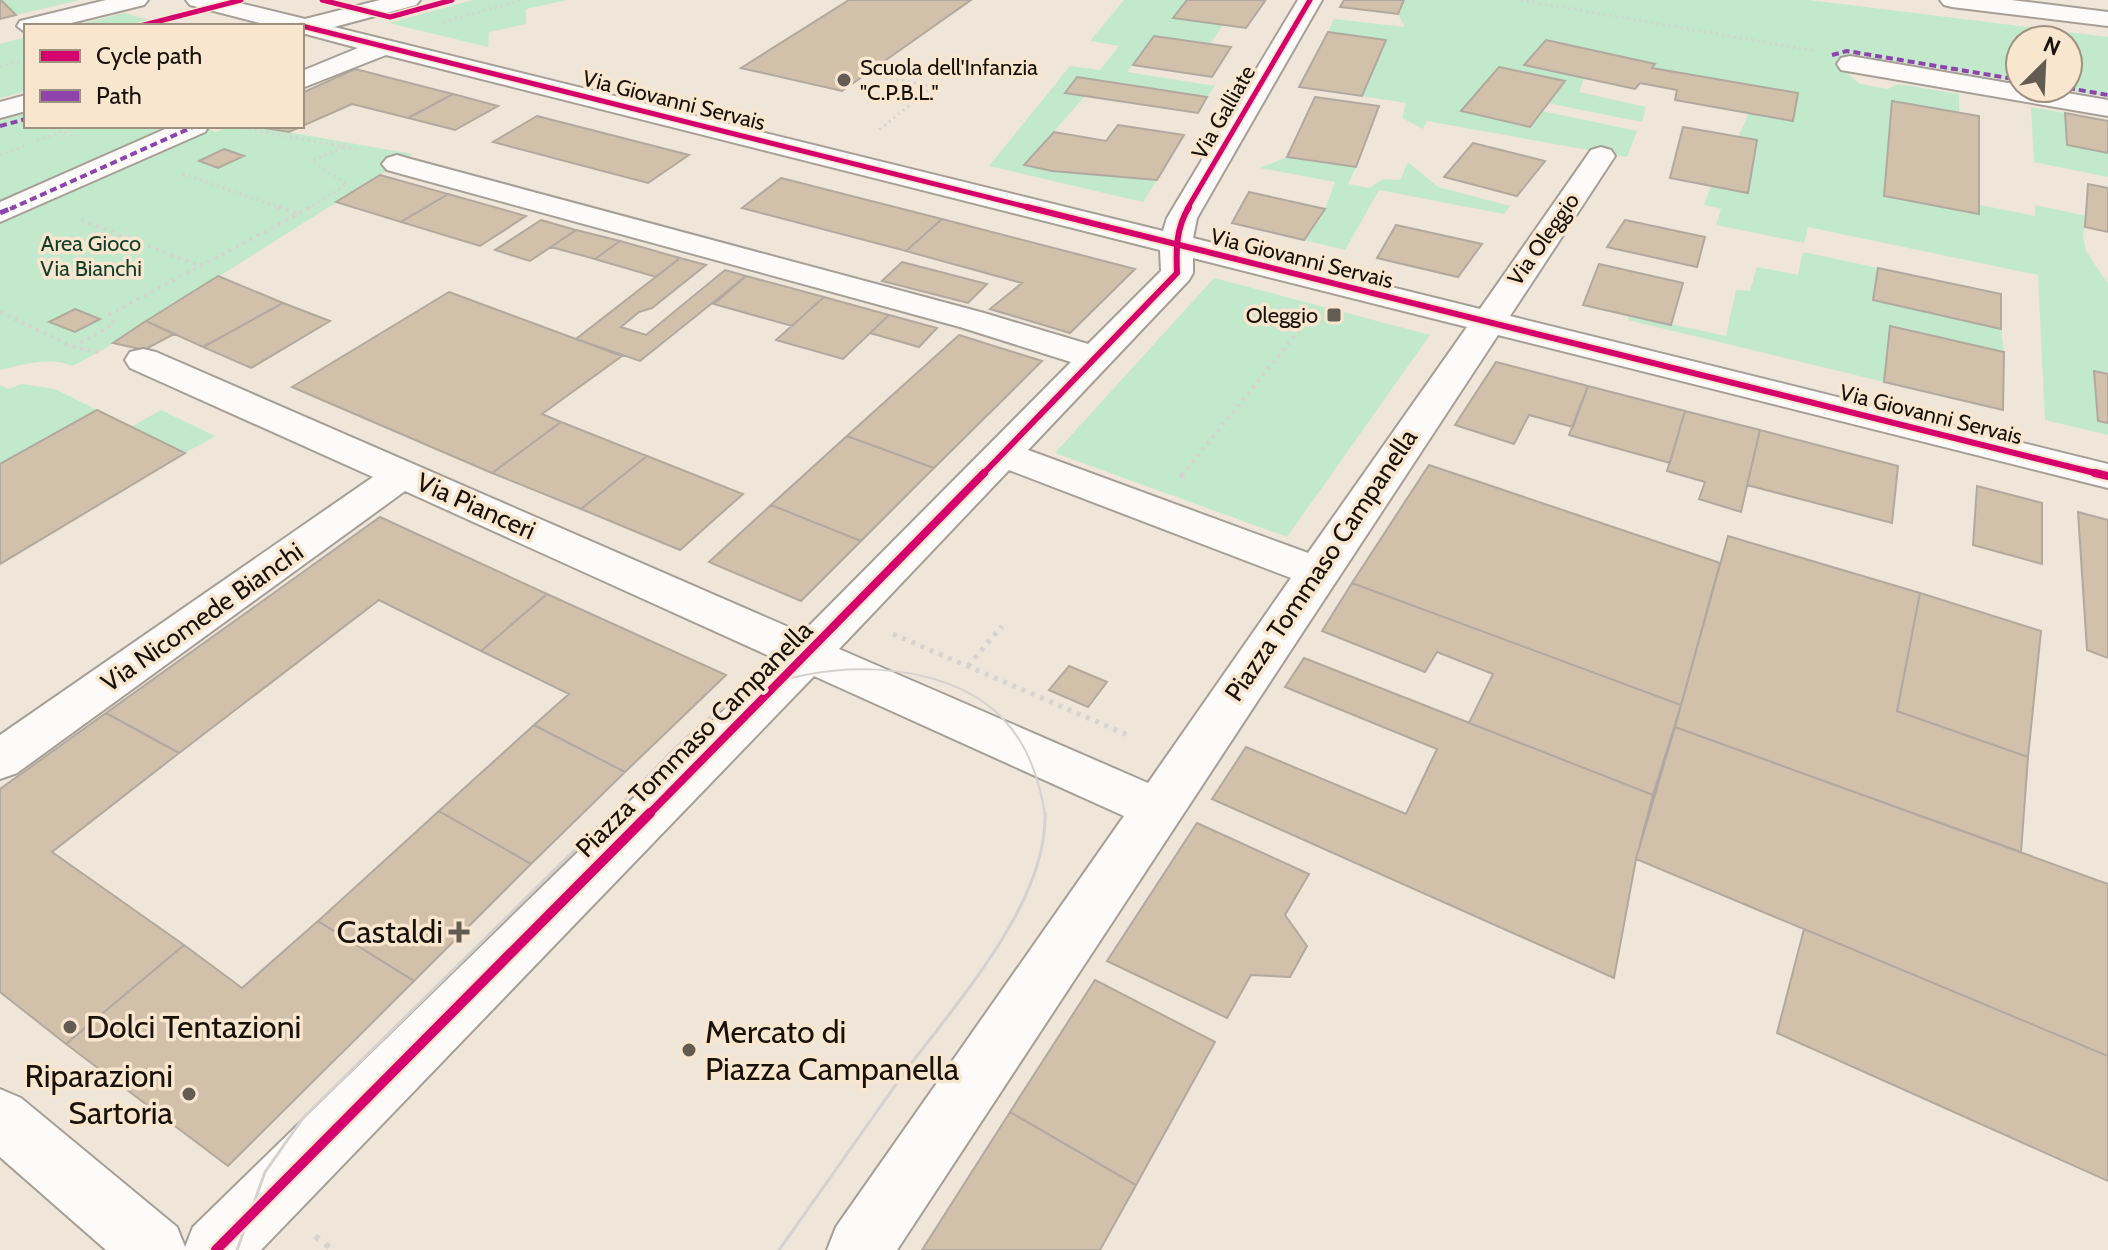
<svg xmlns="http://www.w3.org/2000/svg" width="2108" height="1250" font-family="Cabin,sans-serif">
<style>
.green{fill:#c2e9cb}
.building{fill:#d1c0aa;stroke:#b1a99f;stroke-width:2}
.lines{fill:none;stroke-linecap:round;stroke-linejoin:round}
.minor-casing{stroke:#a79f96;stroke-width:4}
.path-far3{stroke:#d7d4d0;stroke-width:3;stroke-dasharray:2 4;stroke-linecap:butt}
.path-far2{stroke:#d7d4d0;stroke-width:4;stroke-dasharray:3 5;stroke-linecap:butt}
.path-far1{stroke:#d7d4d0;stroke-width:5;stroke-dasharray:4 6;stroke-linecap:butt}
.path{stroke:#d7d4d0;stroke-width:6;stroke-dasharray:5 8;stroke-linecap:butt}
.minor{fill:#fdfbf9;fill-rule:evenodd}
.tram-far1{stroke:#d5d1ce;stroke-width:2}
.tram{stroke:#d5d1ce;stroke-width:3}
.quiet-far1{stroke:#8e44ad;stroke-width:4;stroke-dasharray:7 4;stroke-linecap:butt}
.quiet{stroke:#8e44ad;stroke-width:5;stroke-dasharray:9 5;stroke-linecap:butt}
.cycleway-far3-casing{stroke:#f9e6cf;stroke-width:8}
.cycleway-far2-casing{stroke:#f9e6cf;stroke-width:10}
.cycleway-far1-casing{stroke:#f9e6cf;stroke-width:13}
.cycleway-casing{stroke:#f9e6cf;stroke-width:15}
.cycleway-far3{stroke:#d6006c;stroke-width:5}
.cycleway-far2{stroke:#d6006c;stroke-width:6}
.cycleway-far1{stroke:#d6006c;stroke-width:8}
.cycleway{stroke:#d6006c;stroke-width:10}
.poi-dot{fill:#635c52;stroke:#f9e6cf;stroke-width:3}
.labels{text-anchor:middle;stroke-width:7;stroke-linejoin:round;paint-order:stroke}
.far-poi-label{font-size:22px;fill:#18120a;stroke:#f9e6cf;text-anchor:start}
.far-street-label{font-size:22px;fill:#18120a;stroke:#f9e6cf}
.far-park-label{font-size:22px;fill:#113f29;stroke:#f9e6cf}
.street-label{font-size:26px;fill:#18120a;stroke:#f9e6cf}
.near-poi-label{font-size:32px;fill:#18120a;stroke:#f9e6cf;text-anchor:end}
</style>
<rect width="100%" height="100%" fill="#efe5d9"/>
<path class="green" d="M1,0H80L16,15Z
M473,0H567L526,9V24L489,32L488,47L389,23Z
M1124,0H1187L1174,18L1223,25L1210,44L1154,36L1127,72L1215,86L1207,97L1077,78L1085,96L1024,165L1052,171L1157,180L1143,202L989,166L1070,66L1100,70L1119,46L1090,41Z
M1404,0H1809L2108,37V97L2054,88H2068V40H2020V82L1852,54L1849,75L1860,84L1888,89L1898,84L1959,94V112L1892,101L1979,214L1980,205L2035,216V205L2086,216L2083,236L2086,251L2108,284V374L2094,372L2098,420L2108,423V435L2045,420L2038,275L1808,227L1804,243L1716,225L1721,209L1704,205C1714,172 1738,147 1748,113L1792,121L1798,93L1652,68L1655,63L1546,40L1524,65L1584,78L1579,92L1646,107L1642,122L1547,103L1564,81L1499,67L1462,111L1530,127L1542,111L1637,131L1627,157L1427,121L1423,129L1402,118L1406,103L1362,96L1386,40L1328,32L1334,19L1405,27L1398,14Z
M124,13L173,26H72Z
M26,37V91L0,98V44Z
M2031,107L2065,113L2067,145L2108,153V177L2034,162Z
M26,113V126H200L216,132L230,126H252L413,154L99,352L72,366C52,356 21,365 0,370V120Z
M1287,157L1356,167L1348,184L1370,188L1383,179L1400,180L1408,162L1438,187L1510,206L1504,214L1379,190L1345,250L1304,240L1325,209L1335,182L1260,168Z
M1803,252L1878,268L1874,301L2001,329L2004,352L1890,326L1884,382L1628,320L1629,315L1726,336L1736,290L1750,291L1757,267L1798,275Z
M1214,278L1430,335L1287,537L1055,453Z
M22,384L55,389L97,410L0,464V385L9,389Z
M161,410L215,436L185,453L131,427Z"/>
<path class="building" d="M0,0H1L16,15L0,19Z
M849,0H971L842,91L741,68Z
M1187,0H1259L1265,1L1246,28L1173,18Z
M1344,0H1404L1398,14L1340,7Z
M1328,32L1386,40L1362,96L1299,87Z
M1154,36L1231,47L1212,77L1133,65Z
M1546,40L1655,64L1652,68L1798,93L1793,121L1675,100L1677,90L1640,83L1635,89L1524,65Z
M1499,67L1565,81L1530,127L1461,111Z
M355,69L453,94L408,118L352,104L289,132L252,126H302V93Z
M1077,77L1207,97L1198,113L1065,93Z
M453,94L498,106L455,130L408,118Z
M1315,97L1379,106L1356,167L1287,157Z
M1892,101L1979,116V214L1884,196Z
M2065,113L2108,121V153L2067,145Z
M537,116L689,155L648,183L493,142Z
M1118,125L1184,135L1157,180L1052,171L1024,165L1054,132L1106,141Z
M1683,127L1757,140L1748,193L1670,178Z
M1473,143L1545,161L1517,196L1444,177Z
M224,149L244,156L218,168L199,161Z
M380,175L448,194L401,222L336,202Z
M781,178L942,219L906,251L742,208Z
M2088,184L2108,188V232L2085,227Z
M1249,192L1325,209L1304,240L1232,223Z
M448,194L526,216L480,246L401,222Z
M942,219L1135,269L1070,333L990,309L1022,283L906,251Z
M541,220L576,230L530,261L495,250Z
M1625,220L1705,237L1697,267L1607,247Z
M1396,225L1482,244L1458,277L1377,258Z
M576,230L620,241L595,259L551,247Z
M620,241L680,258L656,277L595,259Z
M680,258L706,265L652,308L639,312L621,327L646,335L725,270L746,276L640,361L576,339Z
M902,262L987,284L968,303L882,281Z
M1599,264L1683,283L1671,325L1583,305Z
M1878,268L2001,294V329L1873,300Z
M218,276L283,303L203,347L146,321Z
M746,276L824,297L792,326L714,304Z
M449,292L622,356L542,414L561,422L492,473L292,387Z
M824,297L889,315L843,359L776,340Z
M283,303L330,321L251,368L203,347Z
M75,309L100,319L75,332L49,322Z
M889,315L937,328L919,347L870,333Z
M146,321L174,334L144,350L113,343Z
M1890,326L2004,352L2003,410L1884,382Z
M959,335L1042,361L934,468L847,436Z
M1496,362L1588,386L1573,427L1529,415L1514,444L1455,425Z
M2094,371L2108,374V423L2098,421Z
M1588,386L1685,411L1670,463L1569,435Z
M97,410L185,453L0,564V464Z
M1685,411L1760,430L1741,512L1699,499L1705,482L1667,471Z
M561,422L647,456L581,509L492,473Z
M1760,430L1898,466L1892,523L1747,485Z
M847,436L934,468L861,541L771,505Z
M647,456L743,494L680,550L581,509Z
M1429,465L1720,563L1681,705L1352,583Z
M1977,486L2042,503V564L1973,545Z
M771,505L861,541L801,601L709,562Z
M2078,512L2108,520V658L2087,650Z
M380,517L547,594L481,651L379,600L179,753L106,713Z
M1728,536L1920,593L1897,711L2028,757L2021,852L1675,727Z
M1352,583L1681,705L1653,795L1469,723L1493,674L1437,652L1425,672L1322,631Z
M1920,593L2041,631L2028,757L1897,711Z
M547,594L726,675L625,772L534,725L569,694L481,651Z
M1304,658L1653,795L1636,859L1614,978L1212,799L1246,747L1406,814L1437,749L1285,687Z
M1069,666L1107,682L1088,707L1049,690Z
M106,713L179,753L52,852L184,945L66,1044L0,992V789Z
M534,725L625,772L531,864L439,811Z
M1675,727L2108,884V1056L1636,859Z
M439,811L531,864L414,981L318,921Z
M1197,823L1309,874L1285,915L1307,946L1290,977L1251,975L1227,1018L1107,961Z
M318,921L414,981L228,1166L66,1044L184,945L242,988Z
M1804,929L2108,1056V1181L1777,1033Z
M1095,980L1215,1042L1136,1185L1010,1112Z
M1010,1112L1136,1185L1100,1250H922Z"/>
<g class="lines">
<g class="minor-casing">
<path id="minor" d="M106,0H148L144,5L59,26H26V33L17,26L20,21Z
M186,0H227L305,19L380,0H420L416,5L334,27L1163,231L1167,218L1298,0H1322L1197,218L1193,238L1480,309L1591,150L1601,147L1611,150L1615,156L1510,316L2108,464V488L1498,335L897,1250H827L836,1227L1124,816L814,676L261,1250H106L0,1157V1089L21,1098L177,1227L185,1247L193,1227L776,659L405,491L17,773L0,779V735L373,477L130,368L125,360L130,352L143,349L156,352L802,633L1071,362L960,327L387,170L382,164L387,158L397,155L407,158L984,313L1088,344L1161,271L1160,250L386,55L302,88V71L358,48L302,33V26H272L190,5ZM1193,258L1467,327L1308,553L1028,450L1189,280L1193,273ZM1009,470L1291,578L1148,783L839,649Z
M1940,0H2011L2108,12V26L1952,7L1944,5Z
M1850,56L2020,85V88H2038L2108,100V116L1841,70L1837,64L1841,58Z
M26,95V111L0,118V102Z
M172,126H209L205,132L0,222V202Z"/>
</g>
<path class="path-far3" d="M1521,0L1815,51
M443,22L523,0
M0,67L22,61
M867,73L932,87L879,130
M48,126L76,137
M237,127L357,149
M37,141L61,131
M0,155L24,146
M183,174L284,209
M308,209L347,184L312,161L344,147"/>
<path class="path-far2" d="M278,207L299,214
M81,220L200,266
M0,312L73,347L102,353
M73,347L114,324L110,314L311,207
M1182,475L1310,317"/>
<path class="path-far1" d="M1180,477L1184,473
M893,634L1130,736
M968,666L1002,626"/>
<path class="path" d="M315,1236L333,1250"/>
<use href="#minor" class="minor"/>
<path class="tram-far1" d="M610,815C650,775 690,724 741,697C814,658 945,655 1005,721C1028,746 1040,782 1045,815"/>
<path class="tram" d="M237,1250L265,1172L303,1118L612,813
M779,1250C820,1192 861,1134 902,1076C953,1006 1048,904 1045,813"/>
<path class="quiet-far1" d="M1832,55L1847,51L2020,80
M2068,88L2108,95
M0,126L26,119
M10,209L195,126"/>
<path class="quiet" d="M0,213L14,207"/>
<g class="cycleway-far3-casing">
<path id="cycleway-far3" d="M322,0L390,17L452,0
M140,26L241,0
M302,26L1035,209
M1187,209L1310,0"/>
</g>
<g class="cycleway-far2-casing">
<path id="cycleway-far2" d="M1027,207L2103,475
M982,475L1177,273C1176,249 1176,228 1189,207"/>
</g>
<g class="cycleway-far1-casing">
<path id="cycleway-far1" d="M2095,473L2108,476
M648,815L984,473"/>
</g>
<g class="cycleway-casing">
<path id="cycleway" d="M216,1250L650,813"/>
</g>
<use href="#cycleway-far3" class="cycleway-far3"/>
<use href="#cycleway-far2" class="cycleway-far2"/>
<use href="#cycleway-far1" class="cycleway-far1"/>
<use href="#cycleway" class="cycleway"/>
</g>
<g class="poi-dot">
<circle cx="844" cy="80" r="8"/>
<rect x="1326" y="307" width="16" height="16" rx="4"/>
<path d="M455 920h8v8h8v8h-8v8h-8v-8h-8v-8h8z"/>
<circle cx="70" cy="1027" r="8"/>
<circle cx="689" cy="1050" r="8"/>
<circle cx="189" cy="1094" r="8"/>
</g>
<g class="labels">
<g class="far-poi-label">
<text x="860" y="75">Scuola dell'Infanzia<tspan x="860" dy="25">"C.P.B.L."</tspan></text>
<text x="1318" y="323" text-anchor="end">Oleggio</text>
</g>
<g class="far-street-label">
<text transform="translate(674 100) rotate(14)" y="8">Via Giovanni Servais</text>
<text transform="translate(1223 112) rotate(-60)" y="8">Via Galliate</text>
<text transform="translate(1543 239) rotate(-55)" y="8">Via Oleggio</text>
<text transform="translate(1302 258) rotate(14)" y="8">Via Giovanni Servais</text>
<text transform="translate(1931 414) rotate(14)" y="8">Via Giovanni Servais</text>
</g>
<g class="far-park-label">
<text x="91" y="251">Area Gioco<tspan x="91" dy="25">Via Bianchi</tspan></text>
</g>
<g class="street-label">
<text transform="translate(476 506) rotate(24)" y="9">Via Pianceri</text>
<text transform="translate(1321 565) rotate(-56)" y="9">Piazza Tommaso Campanella</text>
<text transform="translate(202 617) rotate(-35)" y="9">Via Nicomede Bianchi</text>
<text transform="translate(694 739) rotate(-45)" y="9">Piazza Tommaso Campanella</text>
</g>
<g class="near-poi-label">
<text x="443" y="943">Castaldi</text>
<text x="86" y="1038" text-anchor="start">Dolci Tentazioni</text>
<text x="705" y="1043" text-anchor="start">Mercato di<tspan x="705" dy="37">Piazza Campanella</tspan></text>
<text x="173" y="1087">Riparazioni<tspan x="173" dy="37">Sartoria</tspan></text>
</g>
</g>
<rect x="24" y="24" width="280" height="104" fill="#f9e6cf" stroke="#9f9180" stroke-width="2"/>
<rect x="40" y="50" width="40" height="12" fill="#d6006c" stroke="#9f9180" stroke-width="2"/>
<text x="96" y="64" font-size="24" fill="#18120a">Cycle path</text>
<rect x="40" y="90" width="40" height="12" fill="#8e44ad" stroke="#9f9180" stroke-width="2"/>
<text x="96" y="104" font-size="24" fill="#18120a">Path</text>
<g transform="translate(2044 64) rotate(24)"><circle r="38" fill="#f9e6cf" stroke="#9f9180" stroke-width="2"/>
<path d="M0-6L14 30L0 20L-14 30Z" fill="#635c52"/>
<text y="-12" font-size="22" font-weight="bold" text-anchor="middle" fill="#18120a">N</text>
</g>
</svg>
